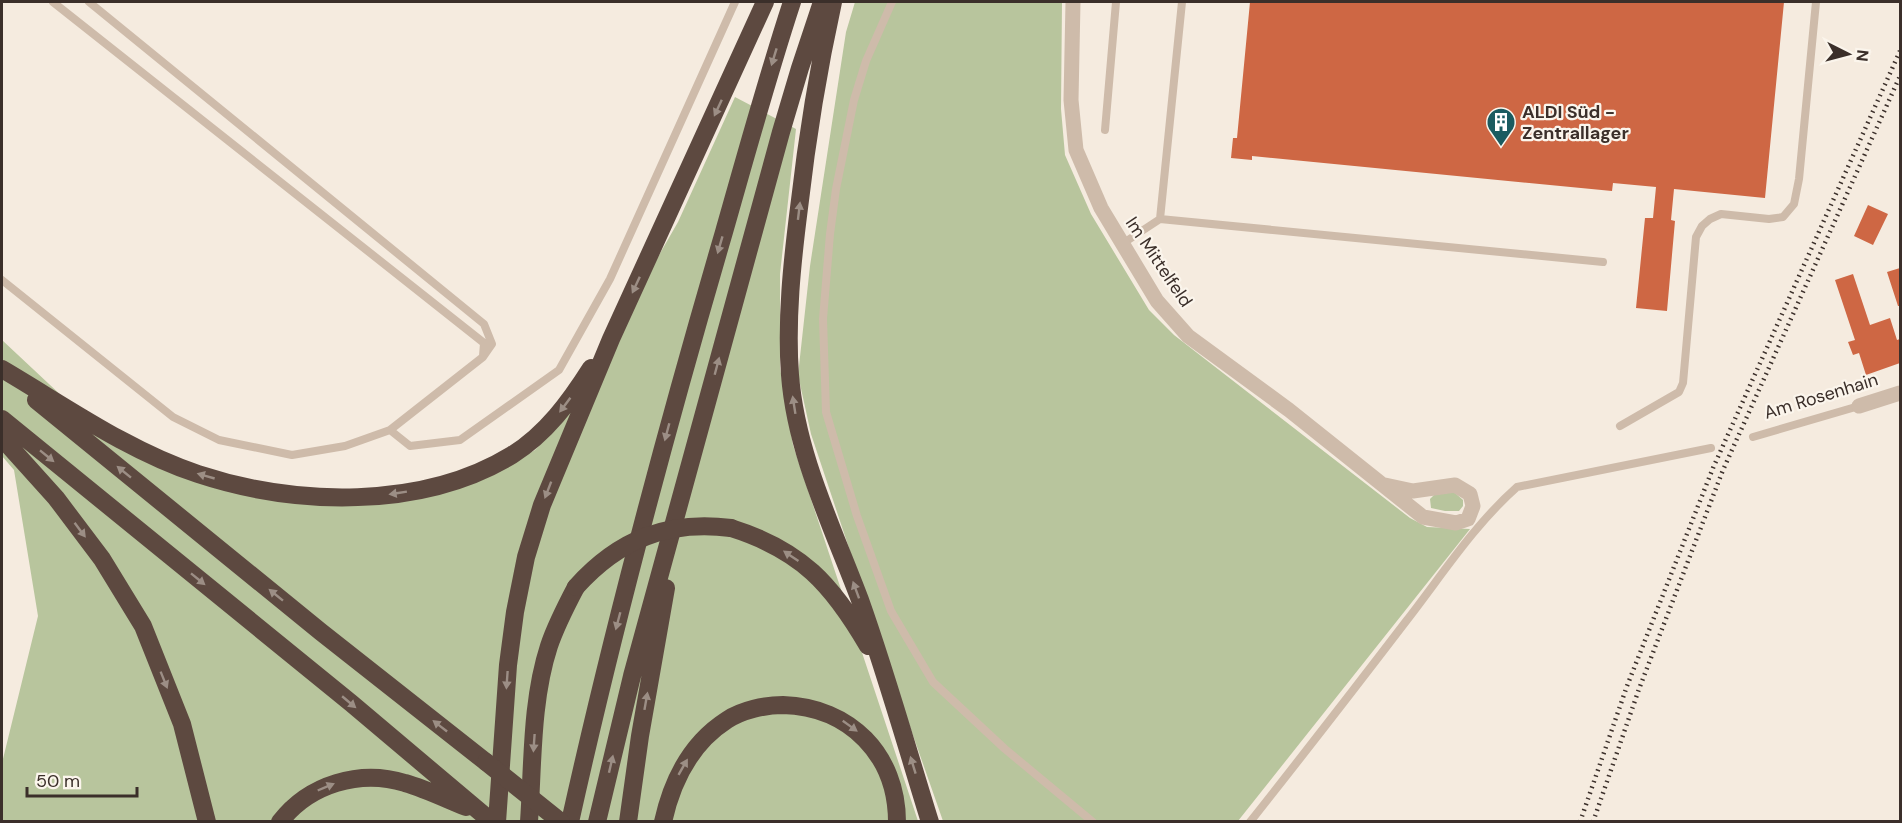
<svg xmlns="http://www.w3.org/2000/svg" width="1902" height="823" font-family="'DM Sans',sans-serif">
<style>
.green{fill:#b8c59d}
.building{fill:#ce6744}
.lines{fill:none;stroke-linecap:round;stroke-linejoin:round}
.lane{stroke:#cebbaa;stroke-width:8}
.street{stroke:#cebbaa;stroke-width:15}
.highway{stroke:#5d4940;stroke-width:18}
.rail{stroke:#3b2f2a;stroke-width:4.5;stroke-dasharray:1.5 4.5;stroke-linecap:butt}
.highway-bridge{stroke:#5d4940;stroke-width:18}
.oneway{fill:#9c8e85}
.labels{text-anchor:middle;stroke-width:4.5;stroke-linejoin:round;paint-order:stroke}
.poi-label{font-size:18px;font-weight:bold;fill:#3b2f2a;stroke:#fbf5ec;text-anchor:start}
.street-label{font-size:18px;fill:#3b2f2a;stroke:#fbf5ec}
</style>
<rect width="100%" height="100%" fill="#f5ebdf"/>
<path class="green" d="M855,2H1062L1061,109L1065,155L1091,214L1149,310L1174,335L1410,518L1427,527L1470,529L1238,821H943L880,641L811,434L798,375L810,266L846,32Z
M735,97L796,129L780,274V368L793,445L918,821H2V763L38,616L14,470L2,456V340L112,443L276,500L477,481L535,450L568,414L678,222Z
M1454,492L1463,500V506L1459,511H1445L1431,508L1430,499L1434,495Z"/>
<path class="building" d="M1250,2H1784L1765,198L1674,189L1671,220L1675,221L1667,311L1636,308L1645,218H1653L1656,187L1613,183L1612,191L1252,156V160L1231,158L1233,138H1237Z
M1868,205L1888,214L1873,245L1854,236Z
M1900,268V306H1898L1887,272Z
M1853,274L1870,325L1890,318L1897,340L1900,339V363L1866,375L1859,353L1853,355L1848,342L1855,340L1835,280Z"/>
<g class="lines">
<path class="lane" d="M53,2L484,343L483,356
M89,2L484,324L492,344L483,357L390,430L410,446L460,440L559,370L610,279L735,2
M892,2L866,61L854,100L836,189L830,234L823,319L826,412L857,516L891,611L933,682L1005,749L1093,822
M1182,2L1160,219L1603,262
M1105,130L1116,2
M1122,244L1160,219
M2,280L173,417L219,440L292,455L345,446L390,430
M1620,426L1679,392L1683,383L1696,237L1702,226L1710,219L1721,214L1769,219L1783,217L1794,204L1799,179L1816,2
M1753,437L1859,406
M1250,822C1303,755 1355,688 1407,620C1442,575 1474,525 1517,487L1711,448"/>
<path class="street" d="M1073,2L1071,100L1076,150L1101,208L1157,301L1188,336L1289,410L1423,517L1456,523L1468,519L1473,506L1470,494L1455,485L1413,491L1385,485
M1859,406L1900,393"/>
<path class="highway" d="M833,2C818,70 807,138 799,208C792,263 786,320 790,375C796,454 833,528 860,600C886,673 907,748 930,822
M2,369C65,406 128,451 198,474C295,506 422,510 512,455C546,434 570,401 591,368
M36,400L321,632L486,762
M2,419L351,703L492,822
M2,438L56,498L102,559L143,626L182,724L207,822
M731,528C801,550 832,584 868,646
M280,822C309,784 360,769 405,783C426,789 446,799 466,807
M497,822L508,665L515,612L526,557L542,505L611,339L765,2
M529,822C533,764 531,701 549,646C556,625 566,606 576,587
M570,822C614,624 667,427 724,232C746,155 767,78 792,2
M597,822L632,676L781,132L800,68L822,2
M628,822L640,736L666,588
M663,822C672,781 691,743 727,720C742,710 765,705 783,705C850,707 897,755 897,822"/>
<path class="rail" d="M1580,822L1627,686L1713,468L1900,51
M1593,822L1639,689L1723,470L1900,76"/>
<path class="highway-bridge" d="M576,587C619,539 668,520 731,528
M486,762L561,822"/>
</g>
<defs><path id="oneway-solid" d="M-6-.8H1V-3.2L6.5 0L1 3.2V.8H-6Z" transform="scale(1.5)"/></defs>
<g class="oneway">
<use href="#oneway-solid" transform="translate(774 57) rotate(107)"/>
<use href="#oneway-solid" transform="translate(718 108) rotate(115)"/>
<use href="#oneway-solid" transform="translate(799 211) rotate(-83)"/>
<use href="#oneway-solid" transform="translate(720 245) rotate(106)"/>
<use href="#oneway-solid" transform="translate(636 285) rotate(115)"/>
<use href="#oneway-solid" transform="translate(717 366) rotate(-75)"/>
<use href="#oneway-solid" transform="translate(565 405) rotate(127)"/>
<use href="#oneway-solid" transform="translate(794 405) rotate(-99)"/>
<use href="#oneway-solid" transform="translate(667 432) rotate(105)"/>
<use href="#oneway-solid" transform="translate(47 456) rotate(39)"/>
<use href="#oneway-solid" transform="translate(124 472) rotate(-141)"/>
<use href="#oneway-solid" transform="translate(206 476) rotate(-164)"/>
<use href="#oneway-solid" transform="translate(548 490) rotate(111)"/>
<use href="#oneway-solid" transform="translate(398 493) rotate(171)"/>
<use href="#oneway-solid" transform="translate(80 530) rotate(53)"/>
<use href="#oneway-solid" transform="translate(791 556) rotate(-146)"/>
<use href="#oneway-solid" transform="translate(198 579) rotate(39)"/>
<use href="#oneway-solid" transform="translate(856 590) rotate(-110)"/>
<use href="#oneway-solid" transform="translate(276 595) rotate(-141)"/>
<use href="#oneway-solid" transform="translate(618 621) rotate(105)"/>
<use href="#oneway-solid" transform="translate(164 680) rotate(68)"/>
<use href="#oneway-solid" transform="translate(507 680) rotate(94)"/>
<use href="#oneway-solid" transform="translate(646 701) rotate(-80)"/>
<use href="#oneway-solid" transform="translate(349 702) rotate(40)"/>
<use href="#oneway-solid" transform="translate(440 726) rotate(-142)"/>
<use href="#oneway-solid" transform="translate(850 726) rotate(36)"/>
<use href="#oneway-solid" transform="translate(534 743) rotate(94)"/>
<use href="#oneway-solid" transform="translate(611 764) rotate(-77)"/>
<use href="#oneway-solid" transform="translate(913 765) rotate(-107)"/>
<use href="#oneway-solid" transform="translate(683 767) rotate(-60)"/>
<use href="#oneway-solid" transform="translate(326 787) rotate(-23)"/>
</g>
<defs>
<g id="building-pin" transform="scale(1.5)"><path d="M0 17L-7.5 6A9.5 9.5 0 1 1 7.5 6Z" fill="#1b5b60" stroke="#fbf5ec"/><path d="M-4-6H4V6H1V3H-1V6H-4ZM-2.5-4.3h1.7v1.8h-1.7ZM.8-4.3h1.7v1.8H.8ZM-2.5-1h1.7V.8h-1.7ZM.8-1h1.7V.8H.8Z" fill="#fff"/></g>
</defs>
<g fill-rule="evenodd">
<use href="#building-pin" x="1501" y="122"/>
</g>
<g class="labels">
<g class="poi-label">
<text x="1522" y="118">ALDI Süd -<tspan x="1522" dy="21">Zentrallager</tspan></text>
</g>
<g class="street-label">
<text transform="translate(1159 262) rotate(56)" y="6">Im Mittelfeld</text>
<text transform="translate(1821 396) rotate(-17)" y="6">Am Rosenhain</text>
</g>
</g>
<rect width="1902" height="823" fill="none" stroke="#3b2f2a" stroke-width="6"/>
<g transform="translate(1848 54) rotate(96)" stroke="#fbf5ec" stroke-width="4.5" paint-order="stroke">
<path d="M0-4.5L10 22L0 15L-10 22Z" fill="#3b2f2a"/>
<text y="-9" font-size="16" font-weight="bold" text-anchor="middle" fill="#3b2f2a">N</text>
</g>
<path d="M27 787v9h110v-9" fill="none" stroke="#3b2f2a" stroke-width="3"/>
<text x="36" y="787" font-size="18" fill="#3b2f2a" stroke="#fbf5ec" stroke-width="4.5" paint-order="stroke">50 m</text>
</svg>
